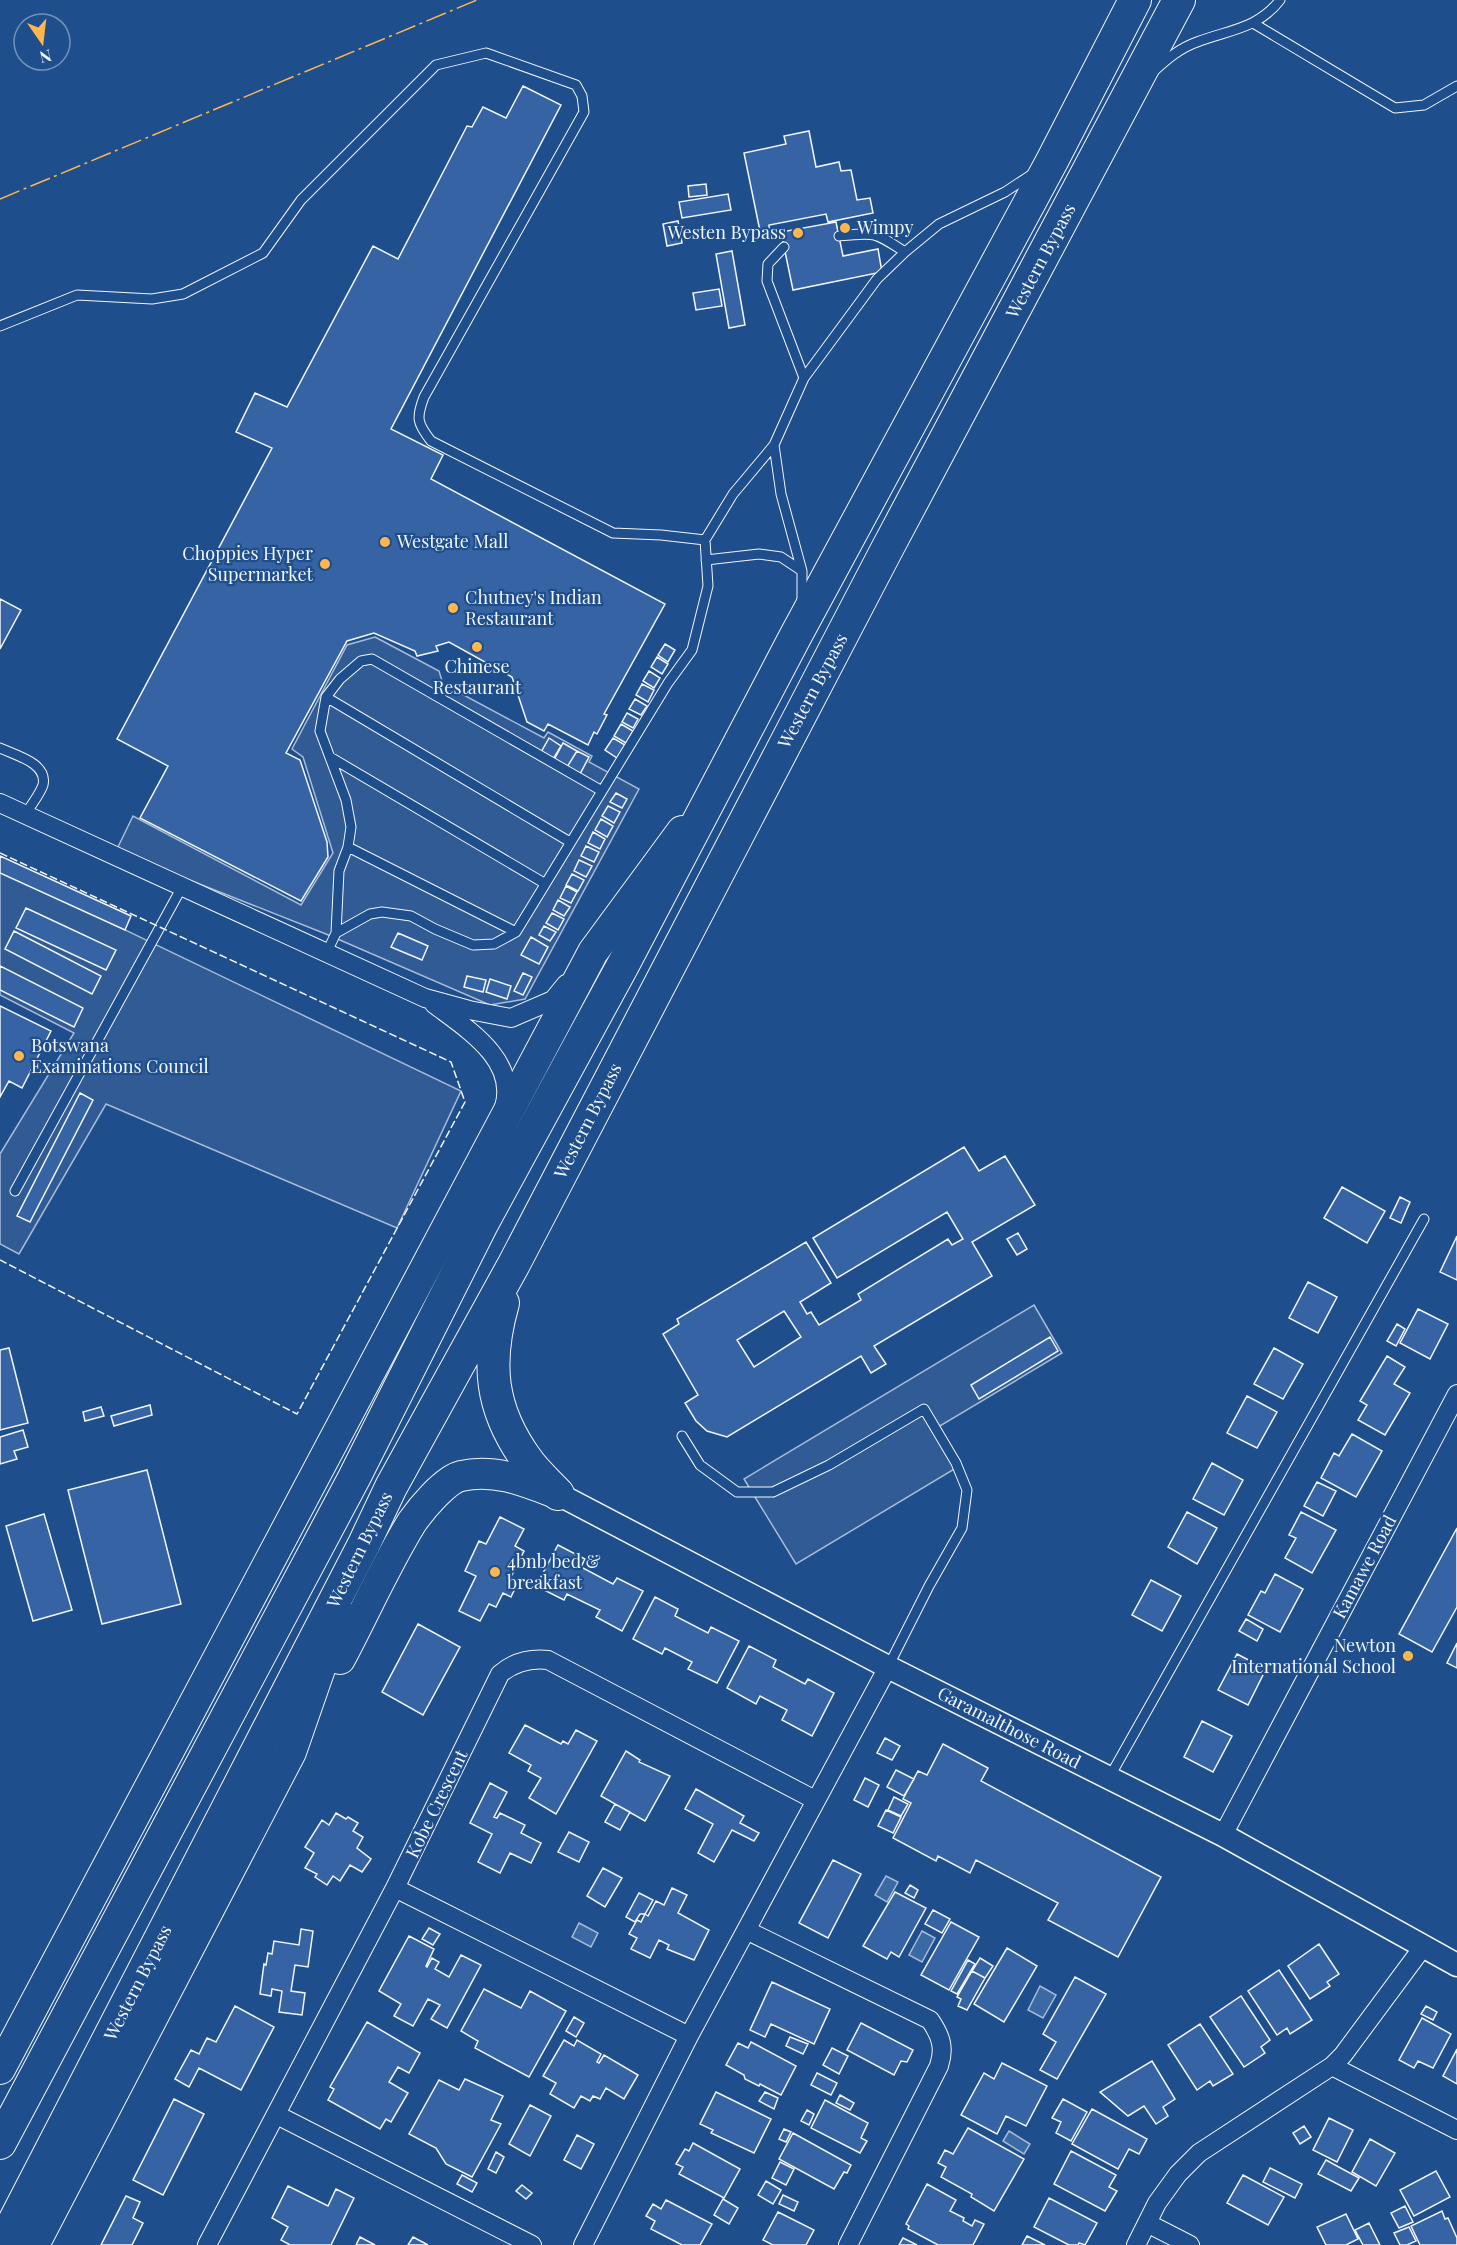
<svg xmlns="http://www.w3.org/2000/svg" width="1457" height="2245" font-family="'Playfair Display',serif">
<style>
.parking{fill:#305b95;stroke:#a8bbd7;stroke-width:1.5}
.water{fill:#3b69a3;stroke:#a8bbd7;stroke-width:1.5}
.building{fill:#3563a3;stroke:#f2f6ff;stroke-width:1.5;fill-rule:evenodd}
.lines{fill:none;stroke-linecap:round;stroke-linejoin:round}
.service-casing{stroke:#f2f6ff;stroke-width:11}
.minor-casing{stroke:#f2f6ff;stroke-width:20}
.tertiary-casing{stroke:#f2f6ff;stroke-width:25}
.primary-casing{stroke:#f2f6ff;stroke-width:32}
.trunk-casing{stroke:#f2f6ff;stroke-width:34}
.service{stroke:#1f4e8c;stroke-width:9}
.minor{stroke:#1f4e8c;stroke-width:18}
.tertiary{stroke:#1f4e8c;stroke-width:22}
.primary{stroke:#1f4e8c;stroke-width:30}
.trunk{stroke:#1f4e8c;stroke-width:32}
.fence{stroke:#f2f6ff;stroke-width:1.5;stroke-dasharray:8 3;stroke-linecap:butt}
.power{stroke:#ffb74d;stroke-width:1.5;stroke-dasharray:21 4.5 3 4.5;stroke-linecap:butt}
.poi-dot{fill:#ffb74d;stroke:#1f4e8c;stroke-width:2}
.labels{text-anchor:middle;stroke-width:4.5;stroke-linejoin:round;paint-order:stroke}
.poi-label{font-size:18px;fill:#f2f6ff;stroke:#1f4e8c;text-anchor:start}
.street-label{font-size:18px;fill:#f2f6ff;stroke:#1f4e8c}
</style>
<rect width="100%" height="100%" fill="#1f4e8c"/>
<path class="parking" d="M375,637L439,671L443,684L544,738L548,732L592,756L589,762L639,789L525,999L490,1005L326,934L116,851L133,816L301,905L333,853L303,757L292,749L347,645Z
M0,870L461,1091L397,1228L106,1104L19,1254L0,1244V1154L74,1033L0,995Z
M1034,1305L1062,1353L933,1430L956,1468L796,1564L744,1479Z"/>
<path class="water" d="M886,1876L898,1882L887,1902L875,1895Z
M579,1923L598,1933L591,1947L572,1937Z
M922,1931L935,1938L922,1962L909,1955Z
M1040,1986L1056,1995L1043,2018L1028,2010Z
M1009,2131L1030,2144L1024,2154L1003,2141Z"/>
<path class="building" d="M523,86L561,105L391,429L443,455L431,479L665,604L604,714L607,715L597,734L594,732L588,745L548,724L544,731L527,722L512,677L449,642L436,646L438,651L417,656L415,651L374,633L347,641L286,753L300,760L327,842L328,857L301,901L140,818L168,766L117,739L272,448L236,432L255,393L287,407L373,246L398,259L467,126L472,127L483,107L506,118Z
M809,131L816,167L839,162L841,171L851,170L857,200L870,198L873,213L828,222L826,214L769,225V229L760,231L744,153L786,144L784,136Z
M706,184L707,195L689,197L688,186Z
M728,194L731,210L682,218L679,202Z
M678,221L682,243L667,246L663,224Z
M836,222L843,256L878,249L882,272L793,290L781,232Z
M732,251L745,325L729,328L716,254Z
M719,289L722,306L696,310L693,293Z
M0,599L21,610L0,649Z
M665,644L675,650L668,662L658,655Z
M657,657L668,664L662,674L651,667Z
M649,671L660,678L654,688L643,681Z
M642,684L654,690L648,702L636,695Z
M635,699L647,706L641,715L629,709Z
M627,713L638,719L633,728L622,722Z
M621,724L633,731L626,743L614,736Z
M549,738L561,746L552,761L540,754Z
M613,738L625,745L617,758L605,750Z
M563,743L577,751L567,767L554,760Z
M577,751L589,757L580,774L567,767Z
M616,793L627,799L622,808L610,802Z
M608,806L620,812L614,823L602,816Z
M601,819L613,826L607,837L595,830Z
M593,832L605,839L600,849L588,843Z
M586,846L599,852L594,862L581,856Z
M0,856L131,916L125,930L0,873Z
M579,860L592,866L586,877L574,871Z
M572,874L584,880L578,891L566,885Z
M566,886L577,892L571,903L560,898Z
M558,900L570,907L564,916L553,910Z
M26,908L116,950L106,970L16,928Z
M552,913L564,919L558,930L546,923Z
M544,926L556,932L550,941L539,935Z
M14,931L101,976L92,994L5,949Z
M398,933L428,946L422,960L391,947Z
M531,937L548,947L539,964L521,955Z
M0,966L83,1008L74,1027L0,990Z
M523,973L532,977L523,995L514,991Z
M467,976L486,980L483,992L464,987Z
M490,979L511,986L507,999L486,992Z
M0,1006L51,1031L22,1088L9,1081L0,1097Z
M80,1093L93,1100L30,1222L17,1216Z
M964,1147L979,1171L1005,1156L1035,1205L972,1242L992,1276L874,1346L886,1364L871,1373L861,1356L727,1437L707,1431L696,1421L685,1403L698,1395L663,1334L679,1324L677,1319L806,1242L831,1283L800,1302L807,1314L811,1312L819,1325L861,1300L858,1294L948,1239L952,1245L963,1239L947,1212L837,1278L813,1238ZM784,1311L801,1337L754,1367L737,1340Z
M1342,1187L1385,1211L1367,1243L1324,1218Z
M1400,1197L1410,1202L1401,1223L1390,1218Z
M1018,1233L1027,1249L1017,1255L1007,1239Z
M1457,1236V1280L1440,1272Z
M1308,1282L1337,1297L1318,1333L1289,1318Z
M1418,1309L1448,1324L1430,1359L1400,1343Z
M1397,1324L1405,1329L1396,1346L1387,1341Z
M1050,1337L1058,1351L979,1399L971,1385Z
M9,1348L28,1423L0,1430V1350Z
M1274,1348L1303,1364L1283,1399L1254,1384Z
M1387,1356L1405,1367L1394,1384L1410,1393L1385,1435L1358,1420L1367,1405L1360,1401Z
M1247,1396L1277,1412L1257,1448L1227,1433Z
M150,1405L152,1415L114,1426L111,1416Z
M101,1407L104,1416L85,1421L83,1412Z
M23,1430L28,1447L14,1451L17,1459L0,1464V1437Z
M1352,1434L1382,1451L1356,1497L1321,1478L1334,1453L1339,1456Z
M1212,1463L1243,1480L1224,1515L1193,1499Z
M147,1470L181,1604L102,1624L68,1490Z
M1317,1482L1336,1491L1323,1516L1304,1506Z
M1187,1512L1217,1528L1197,1564L1168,1547Z
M1301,1512L1336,1530L1312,1573L1285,1558L1296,1538L1289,1535Z
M44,1514L72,1610L33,1621L6,1526Z
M500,1517L524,1529L515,1546L524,1551L510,1579L518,1582L511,1597L503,1593L496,1607L489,1604L480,1621L459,1611L476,1576L465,1571L479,1541L486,1544Z
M1457,1528V1607L1432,1652L1399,1634Z
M558,1545L585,1559L581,1567L613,1584L617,1578L643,1591L622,1631L596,1617L600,1610L567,1594L564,1600L536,1586Z
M1275,1574L1303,1589L1280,1632L1248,1615L1261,1591L1265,1593Z
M1151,1580L1181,1596L1162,1631L1132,1615Z
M655,1597L678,1609L675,1616L708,1633L711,1627L739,1641L717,1683L688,1669L692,1662L665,1648L662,1654L633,1639Z
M1246,1619L1263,1629L1257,1641L1239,1631Z
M418,1624L460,1647L423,1715L382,1692Z
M1457,1643V1668L1447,1663Z
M749,1646L776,1660L773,1667L805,1684L808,1679L834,1693L812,1736L782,1720L787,1710L760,1696L756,1704L727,1688Z
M1237,1654L1266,1669L1248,1705L1218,1690Z
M1202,1721L1232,1736L1213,1772L1184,1757Z
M525,1725L561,1744L563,1741L568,1744L576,1730L597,1741L556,1814L529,1798L541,1778L528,1771L531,1765L509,1753Z
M885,1738L900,1746L892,1760L877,1753Z
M943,1744L988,1768L981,1781L1161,1877L1118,1957L1048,1920L1058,1903L976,1860L970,1873L938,1856L936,1861L893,1838L911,1803L903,1799L918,1771L927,1775Z
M626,1751L640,1760L639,1762L670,1776L645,1821L601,1796Z
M896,1770L914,1779L904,1796L887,1787Z
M865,1778L879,1785L868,1807L854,1800Z
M490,1783L507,1792L494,1817L497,1818L500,1813L525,1825L521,1833L541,1843L531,1863L510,1853L500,1873L478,1862L492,1834L470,1823Z
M696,1789L744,1816L740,1823L759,1833L754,1841L732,1830L714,1862L698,1853L713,1824L685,1809Z
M894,1797L908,1804L901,1816L888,1810Z
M615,1804L630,1812L620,1830L605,1822Z
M886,1810L901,1817L893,1833L878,1826Z
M336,1813L346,1819L348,1817L358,1823L353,1831L363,1837L357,1848L371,1859L362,1872L350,1865L340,1881L333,1876L327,1885L315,1877L317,1874L305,1868L314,1853L305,1847L322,1820L329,1825Z
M569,1832L589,1842L579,1862L558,1852Z
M833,1860L861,1874L828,1938L799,1923Z
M603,1868L622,1878L605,1907L587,1896Z
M910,1885L918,1890L914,1898L905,1893Z
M672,1888L687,1895L678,1913L709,1930L694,1960L667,1949L669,1945L659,1940L650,1958L631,1949L637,1938L629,1934L637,1920L641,1922L645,1914L648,1916L656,1901L664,1905Z
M895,1892L926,1908L899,1957L891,1952L887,1959L863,1946Z
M639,1893L653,1900L645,1914H640L635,1922L626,1917Z
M933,1910L950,1919L942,1933L925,1924Z
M951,1922L979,1937L949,1990L921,1975Z
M429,1928L440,1934L433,1945L422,1939Z
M301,1929L313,1931L308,1967L295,1965L291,1991L305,1993L302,2015L279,2012L282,1991L272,1989L271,1996L260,1994L264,1964L266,1965L268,1953L272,1954L274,1941L299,1945Z
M409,1936L434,1949L426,1966L427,1967L432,1958L439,1962L435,1969L449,1977L461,1955L481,1965L447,2028L431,2019L440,2005L428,1999L413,2026L394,2016L401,2004L379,1991Z
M1319,1944L1339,1974L1327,1982L1330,1986L1310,1999L1288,1966Z
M1007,1948L1037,1966L1004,2022L974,2004Z
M980,1958L993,1966L985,1978L972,1971Z
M968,1960L975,1964L957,1994L951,1991Z
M1279,1970L1312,2020L1290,2034L1287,2028L1277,2035L1248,1991Z
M972,1971L985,1978L967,2010L958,2006L961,1999L957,1997Z
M1075,1977L1106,1994L1057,2079L1040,2070L1056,2042L1043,2034Z
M772,1982L830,2009L814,2044L771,2024L765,2037L750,2030Z
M484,1989L521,2008L530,1991L566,2011L529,2077L475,2048L478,2041L461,2031Z
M1241,1996L1270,2040L1261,2047L1265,2053L1244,2067L1210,2017Z
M235,2006L274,2027L241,2090L199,2068L189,2087L175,2079L191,2050L199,2054L207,2038L216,2042Z
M1426,2006L1437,2012L1433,2020L1421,2014Z
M574,2017L584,2023L576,2037L566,2031Z
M1422,2018L1451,2034L1433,2068L1418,2061L1414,2068L1399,2060Z
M367,2022L420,2053L409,2073L398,2067L389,2082L408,2093L391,2122L386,2119L380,2129L328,2100L334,2089L330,2087Z
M861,2023L913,2050L907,2062L901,2061L894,2075L847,2050Z
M1200,2024L1233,2074L1213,2086L1210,2081L1197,2090L1168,2045Z
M790,2037L808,2044L803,2054L786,2046Z
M564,2040L574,2046L577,2040L601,2054L597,2062L599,2063L604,2055L638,2075L624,2099L606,2088L600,2099L593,2096L590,2101L581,2096L574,2108L550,2094L556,2083L543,2076Z
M751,2042L796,2066L781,2095L760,2084L759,2086L745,2079L744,2075L726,2065L738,2043L748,2048Z
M832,2048L848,2056L839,2074L823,2065Z
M1457,2049V2084L1443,2076Z
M1152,2061L1175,2099L1163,2107L1168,2116L1156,2124L1144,2106L1128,2116L1100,2092Z
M1002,2063L1047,2086L1026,2126L1006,2116L997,2134L961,2115L984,2073L994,2079Z
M817,2073L837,2083L831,2095L811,2085Z
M465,2079L503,2096L491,2120L501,2124L472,2177L446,2164L436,2148L409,2134L439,2080L459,2090Z
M716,2092L771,2119L754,2153L711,2133L713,2130L700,2124Z
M765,2092L778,2098L774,2109L759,2101Z
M840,2095L854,2103L850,2110L836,2103Z
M174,2099L204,2114L163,2195L133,2180Z
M1063,2099L1087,2112L1071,2141L1056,2133L1061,2122L1052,2118Z
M825,2100L868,2123L861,2138L867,2141L860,2153L811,2128Z
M530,2105L551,2116L530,2156L509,2144Z
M1092,2109L1147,2139L1139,2154L1129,2149L1118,2169L1072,2144Z
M807,2110L814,2114L809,2125L801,2121Z
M1329,2118L1353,2130L1337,2162L1313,2150Z
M1304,2126L1311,2137L1300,2144L1293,2133Z
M968,2128L1024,2159L994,2211L971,2197L972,2194L941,2177L946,2167L938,2163L945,2150L953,2154Z
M784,2129L791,2132L786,2142L779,2139Z
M793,2133L851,2165L847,2173L844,2172L834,2189L779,2159Z
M577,2135L594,2144L581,2169L564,2160Z
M1370,2139L1395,2153L1376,2186L1352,2172Z
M693,2143L740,2169L724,2198L679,2174L683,2167L676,2164L685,2149L689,2151Z
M1071,2151L1116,2175L1109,2187L1117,2191L1105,2211L1054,2184Z
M496,2152L504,2157L496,2173L488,2169Z
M1326,2160L1359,2178L1351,2191L1318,2174Z
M780,2162L794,2169L786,2185L772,2178Z
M1270,2168L1302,2184L1295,2198L1263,2182Z
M1436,2171L1450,2197L1414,2216L1400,2190Z
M462,2175L477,2183L472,2192L457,2184Z
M1243,2175L1284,2197L1268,2225L1227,2203Z
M766,2181L781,2190L773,2204L758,2195Z
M927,2184L956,2200L950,2211L964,2218L963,2221L972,2226L975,2220L984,2224L973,2245H938L908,2229L909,2226L906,2224Z
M522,2185L532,2193L526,2199L516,2191Z
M288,2186L328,2206L336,2189L354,2198L331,2245H290L281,2240L288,2227L272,2218Z
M783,2195L798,2202L794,2211L779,2204Z
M126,2196L140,2202L133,2218L143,2223L132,2245H101Z
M1049,2198L1097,2223L1085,2245L1079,2243L1078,2245H1069L1034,2227Z
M723,2199L738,2208L729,2224L714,2215Z
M666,2200L712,2224L700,2245H682L651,2229L655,2221L646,2216L653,2204L661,2209Z
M1405,2206L1413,2222L1399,2228L1391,2213Z
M1442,2211L1445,2219L1448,2218L1457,2238V2245H1420L1411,2226Z
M778,2212L814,2230L806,2245H773L763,2240Z
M1346,2214L1358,2239L1346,2245H1326L1317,2227Z
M1369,2223L1380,2245H1363L1355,2230Z
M1409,2227L1416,2241L1407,2245H1400L1394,2233Z
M1027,2236L1045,2245H1022Z
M360,2237L375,2245H356Z
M413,2237L428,2245H408Z
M903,2238L917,2245H899Z"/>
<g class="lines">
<g class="service-casing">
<path id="service" d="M1253,23L1395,108L1424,105L1457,86
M1154,71C1167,59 1180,48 1197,42C1228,30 1258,29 1280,0
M839,236C876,232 874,232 905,252
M784,247L768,264L767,281L804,378
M0,326L77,295L152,299L183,294L263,253L301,200L436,65L486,53L576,85L582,96L584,112L424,397C416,418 417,423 431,441L613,533L661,535L705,540
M706,560L759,554L781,557L802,571
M802,602V571L781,494L774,445L804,378L877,279L905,252L939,224L1005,192L1034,173
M326,697L570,842
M0,748C15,755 48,763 43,785C40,794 31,805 26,814
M330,757L544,883
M348,847L516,932
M336,933L370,914L382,912L411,916L435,929L473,945L494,944L516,932L668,683L692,650L708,586L705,540L733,494L774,445
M326,954L336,933L339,871L348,847L351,827L346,800L320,731L326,697L340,679L361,661L372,659L602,791
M15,1191L182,887
M682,1436L700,1465L737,1492H773L829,1465L924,1409L956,1463L967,1490L962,1528L929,1586L888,1667
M1109,1778L1424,1219"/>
</g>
<g class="minor-casing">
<path id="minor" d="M0,803L425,998L469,1010L511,1018L553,1000L566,984
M434,1004C467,1029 518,1060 504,1107
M1223,1835L1457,1394
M395,1888L689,2036
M748,1931L930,2020C941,2036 945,2048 939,2066L848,2245
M1332,2066L1457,2130
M277,2115L532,2245
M1147,2223L1190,2245
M207,2245L395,1888L500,1674C514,1662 529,1658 548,1660L815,1800
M583,2245L689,2036L888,1667
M1136,2245L1157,2203L1178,2174L1199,2153L1332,2066L1343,2055L1423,1947"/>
</g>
<g class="tertiary-casing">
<path id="tertiary" d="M558,1494L888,1667L1223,1835L1457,1965"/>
</g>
<g class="primary-casing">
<path id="primary" d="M340,1659C364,1614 385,1566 412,1522C421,1509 445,1480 461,1476C495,1468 527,1482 558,1494
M0,2069L593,952L682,831
M34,2245L291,1752L339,1614"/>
</g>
<g class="trunk-casing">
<path id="trunk" d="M503,1303C486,1363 490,1409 527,1460C535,1472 548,1483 558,1494
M0,2143L354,1478L482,1224L623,965L795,637L1052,161L1135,0
M2,2245L364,1544L391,1487L514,1264L886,551L1179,0"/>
</g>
<use href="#service" class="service"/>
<use href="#minor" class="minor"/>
<use href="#tertiary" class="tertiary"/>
<use href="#primary" class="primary"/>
<use href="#trunk" class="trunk"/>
<path class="fence" d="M0,853L451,1062L465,1102L297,1414L0,1260"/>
<path class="power" d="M0,199L477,0"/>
</g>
<g class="poi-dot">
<circle cx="845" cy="228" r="6"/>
<circle cx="798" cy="233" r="6"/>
<circle cx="385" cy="542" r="6"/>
<circle cx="325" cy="564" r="6"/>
<circle cx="453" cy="608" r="6"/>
<circle cx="477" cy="647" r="6"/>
<circle cx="19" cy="1056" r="6"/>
<circle cx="495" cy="1572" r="6"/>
<circle cx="1408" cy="1656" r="6"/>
</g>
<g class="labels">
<g class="poi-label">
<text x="857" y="234">Wimpy</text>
<text x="786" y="239" text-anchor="end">Westen Bypass</text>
<text x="397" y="548">Westgate Mall</text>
<text x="313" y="560" text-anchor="end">Choppies Hyper<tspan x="313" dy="21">Supermarket</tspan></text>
<text x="465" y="604">Chutney's Indian<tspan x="465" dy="21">Restaurant</tspan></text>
<text x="477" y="673" text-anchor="middle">Chinese<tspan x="477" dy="21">Restaurant</tspan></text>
<text x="31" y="1052">Botswana<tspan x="31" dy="21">Examinations Council</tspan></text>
<text x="507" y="1568">4bnb bed &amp;<tspan x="507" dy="21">breakfast</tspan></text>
<text x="1396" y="1652" text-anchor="end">Newton<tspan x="1396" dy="21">International School</tspan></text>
</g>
<g class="street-label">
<text transform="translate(1041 261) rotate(-62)" y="6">Western Bypass</text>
<text transform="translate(813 691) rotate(-62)" y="6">Western Bypass</text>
<text transform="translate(588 1121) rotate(-63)" y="6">Western Bypass</text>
<text transform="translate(360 1550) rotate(-64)" y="6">Western Bypass</text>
<text transform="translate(1365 1567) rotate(-62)" y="6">Kamawe Road</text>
<text transform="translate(1009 1728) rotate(27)" y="6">Garamalthose Road</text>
<text transform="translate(437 1804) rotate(-64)" y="6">Kobe Crescent</text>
<text transform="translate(138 1983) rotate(-63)" y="6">Western Bypass</text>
</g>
</g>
<g transform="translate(42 42) rotate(166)"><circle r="28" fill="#1f4e8c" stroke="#7391ba" stroke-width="1.5"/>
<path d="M0-4.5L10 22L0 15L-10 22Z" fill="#ffb74d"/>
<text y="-9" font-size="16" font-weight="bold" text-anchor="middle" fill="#f2f6ff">N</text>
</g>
</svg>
